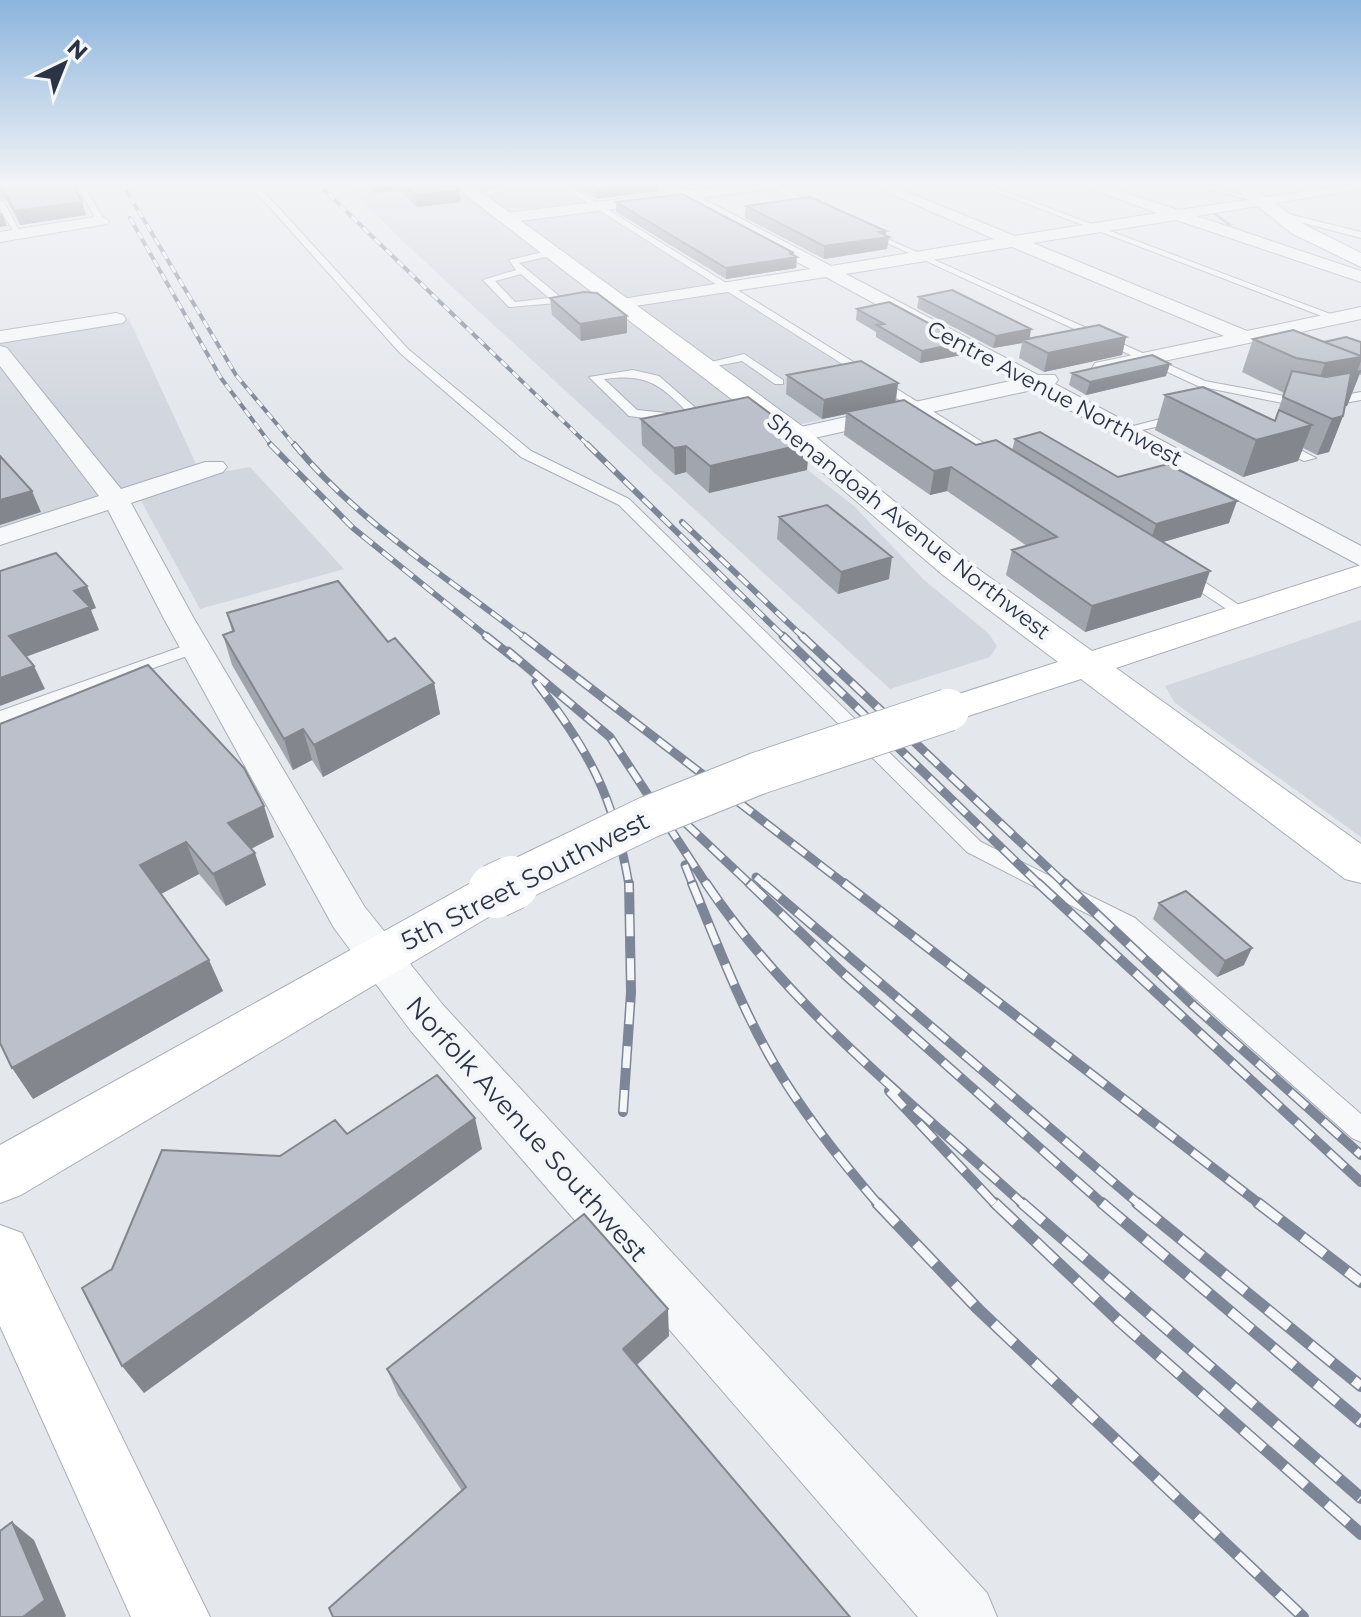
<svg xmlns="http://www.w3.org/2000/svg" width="1361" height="1617" font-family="Montserrat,sans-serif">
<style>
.built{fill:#d2d6de}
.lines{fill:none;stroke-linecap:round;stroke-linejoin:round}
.stream{fill:#9fb4cc;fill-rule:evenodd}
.lane-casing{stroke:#a9aeb7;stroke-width:2}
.street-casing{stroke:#a9aeb7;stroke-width:2}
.secondary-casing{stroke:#a9aeb7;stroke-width:2}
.lane{fill:#f7f8fa;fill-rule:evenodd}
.street{fill:#f7f8fa;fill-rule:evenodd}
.secondary{fill:#fff;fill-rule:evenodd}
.rail-far4-casing{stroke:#7d8696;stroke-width:4}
.rail-far3-casing{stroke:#7d8696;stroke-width:6}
.rail-far2-casing{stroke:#7d8696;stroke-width:9}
.rail-far1-casing{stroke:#7d8696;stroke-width:10}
.rail-casing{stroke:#7d8696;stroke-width:12}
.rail-far4{stroke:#f4f6f9;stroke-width:3;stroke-dasharray:8;stroke-linecap:butt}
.rail-far3{stroke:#f4f6f9;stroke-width:4;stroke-dasharray:13;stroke-linecap:butt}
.rail-far2{stroke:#f4f6f9;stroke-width:6;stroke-dasharray:17;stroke-linecap:butt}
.rail-far1{stroke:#f4f6f9;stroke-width:7;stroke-dasharray:22;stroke-linecap:butt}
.rail{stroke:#f4f6f9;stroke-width:9;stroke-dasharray:28;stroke-linecap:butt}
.secondary-bridge-far1-casing{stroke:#a9aeb7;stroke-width:44;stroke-linecap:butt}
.secondary-bridge-casing{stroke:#a9aeb7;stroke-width:56;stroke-linecap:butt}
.secondary-bridge-far1{stroke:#fff;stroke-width:42}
.secondary-bridge{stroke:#fff;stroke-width:54}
.wall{fill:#a1a5ae}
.shaded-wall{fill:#83868d}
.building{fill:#bbc0ca;stroke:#83868d;stroke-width:2}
.labels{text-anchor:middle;stroke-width:8;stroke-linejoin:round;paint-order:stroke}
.far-street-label{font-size:22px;fill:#2b3445;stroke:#f4f6f9}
.street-label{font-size:26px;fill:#2b3445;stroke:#f4f6f9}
</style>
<rect width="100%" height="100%" fill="#e4e7ec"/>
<path class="built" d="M344,183H552L904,402L760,433L854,506L923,579L988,633L997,646L990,657L890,689L410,248Z
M129,319L196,464L211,474L250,467L344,569L200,609L133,486L0,528V341Z
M1361,620V837L1175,703L1165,686Z"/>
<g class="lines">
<path class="stream" d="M1211,211H1213L1233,225L1229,226L1211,213Z"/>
<g class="lane-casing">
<path id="lane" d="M36,183H83L105,221L98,223L77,186L42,189Z
M248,183H256L408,349L531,451L629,499L981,842L1135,918L1361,1114V1142L1352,1138L1119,930L967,852L619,505L521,457L400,353Z
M487,183H496L506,190L474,199V195L496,189Z
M556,183H565L1008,458L996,461Z
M762,183H772L828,210L821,212Z
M973,183H983L1341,318L1332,320Z
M1185,183H1197L1265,201L1261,203Z
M0,200L4,202L22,236L15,234L0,209Z
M1280,212L1361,232V238L1277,216Z
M861,227L1205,381L1312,401L1361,392V400L1312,409L1198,386L861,231Z
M552,250L555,255L519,263L558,295L557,303L509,307L483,280L516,270L509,260ZM521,274L549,298L515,302L495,281Z
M744,354L783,380V384H775L742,361L701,369L695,366Z
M633,370L659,376L707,418L697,421C663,389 653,372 604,379L637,410L677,414L683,418L677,422L629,416L589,377Z
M1183,413L1189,417L1187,420L1124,434L1118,430Z
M1271,440H1281L1316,458L1304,461L1271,446Z
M1183,569L1188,571L1251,613L1243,618L1237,616L1178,577L1175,574Z
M195,642L201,643V651L0,723V711Z"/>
</g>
<g class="street-casing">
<path id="street" d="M656,183C670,183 682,190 692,190C725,188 756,183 788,183L781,187L702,198L831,266L994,239L866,183H885L1015,236L1157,213L1076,183H1097L1178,210L1361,183V189L1197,216L1361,271V282L1176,220L1033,243L1247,331L1361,307V319L1103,374L1092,368L1095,363L1224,336L1012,247L846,274L1038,375H1055L1058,380L1055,384L1361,546V566L1032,390L796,442L787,440L784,435L787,430L1015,380L826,277L615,309L612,305L615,301L622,299L810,269L683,200L505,223L497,218L505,213L670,193Z
M101,216L109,221L107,224L0,242V232Z
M116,313L123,315L126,319L123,323L0,343V331Z
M0,346L7,348L121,489L205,462H223L227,467L223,472L131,503L193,617L364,906L443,1005L987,1593L997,1617H918L411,1031L334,928L163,617L108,510L0,545V528L99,496L0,366Z"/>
</g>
<g class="secondary-casing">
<path id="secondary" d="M450,183H469L806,429L967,561L1092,651L1361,565V586L1116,668L1361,844V883L1345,879L1081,679L962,718L948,722L934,718L928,710L934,702L1058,662L943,575L786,441Z
M1229,183H1247L1305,225L1361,253V267L1291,233Z
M495,874L512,879L519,891L512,903L21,1195L0,1203V1145L478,879Z
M0,1225L22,1233L210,1617H131L0,1326Z"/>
</g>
<use href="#lane" class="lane"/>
<use href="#street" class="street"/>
<use href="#secondary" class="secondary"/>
<g class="rail-far4-casing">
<path id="rail-far4" d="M122,183L236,375L295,446
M317,183L589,446
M130,218L221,378L272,446"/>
</g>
<g class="rail-far3-casing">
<path id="rail-far3" d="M270,444L353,528L489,638
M294,444C357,521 447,577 525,638
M587,444L785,638
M682,522L804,638"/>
</g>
<g class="rail-far2-casing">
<path id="rail-far2" d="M486,636L514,658
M523,636L846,885
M783,636L1040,885
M802,636L1066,885
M508,651L610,737L707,885
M536,682C590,752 614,797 629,885
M661,800L751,885
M685,865L693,885
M756,877L765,885"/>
</g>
<g class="rail-far1-casing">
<path id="rail-far1" d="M692,883C717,944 740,1005 773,1062C803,1113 840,1160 879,1205
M706,883C789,1008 915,1105 1024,1205
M749,883L845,975L1104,1205
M763,883L1140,1205
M844,883L1261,1205
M1038,883L1361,1182
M1064,883L1194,1006L1361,1155
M889,1091L996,1205
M623,1112L631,992L629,883"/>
</g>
<g class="rail-casing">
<path id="rail" d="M877,1203L978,1309L1303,1617
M995,1203L1118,1320L1361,1534
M1022,1203L1361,1498
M1102,1203L1361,1422
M1137,1203L1361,1386
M1258,1203L1361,1282"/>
</g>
<use href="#rail-far4" class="rail-far4"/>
<use href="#rail-far3" class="rail-far3"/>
<use href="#rail-far2" class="rail-far2"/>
<use href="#rail-far1" class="rail-far1"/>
<use href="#rail" class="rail"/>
<g class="secondary-bridge-far1-casing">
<path id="secondary-bridge-far1" d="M508,885L649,817L759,773L948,710"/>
</g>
<g class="secondary-bridge-casing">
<path id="secondary-bridge" d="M495,891L512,883"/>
</g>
<use href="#secondary-bridge-far1" class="secondary-bridge-far1"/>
<use href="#secondary-bridge" class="secondary-bridge"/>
</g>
<path class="wall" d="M0,183L82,202L86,215L20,225L7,201L0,197Z
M362,183H450L461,202L417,207L399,190L375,193L370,190Z
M578,183H659V191L596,199L579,188Z
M616,202L794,256L796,268L726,279L616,212Z
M746,206L885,235L889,237L887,249L824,259L745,218Z
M919,297L1029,339L1126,337L1122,355L1044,372L1019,358L1022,343L993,348L917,308Z
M550,298L627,316V333L581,341L552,315Z
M857,309L964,342L962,355L920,363L876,337V332L856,320Z
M1253,339L1361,342V375L1359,374L1347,406H1345L1343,416L1329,452L1317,455L1303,448L1298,461L1243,477L1155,430L1165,395L1275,420L1284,393L1242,372Z
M1072,373L1166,376L1086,395L1069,385Z
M787,375L898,383L896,401L976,445L1012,450L1015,439L1118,477L1229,523L1163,542L1201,597L1085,632L1006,575L1012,550L1027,546L947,491L930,495L844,435L846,414L822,419L786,394Z
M641,419L809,443L807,470L709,493L686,472L675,475L642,445Z
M779,517L889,579L838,594L777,539Z
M227,613L388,642L434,683L440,714L323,777L312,760L293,770L232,665L223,635L232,631Z
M0,724L274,837L251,849L266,885L226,906L199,874L161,894L223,991L33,1099Z
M1159,903L1244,965L1217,977L1153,919Z
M669,1336L637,1365L462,1491L398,1395L387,1369Z"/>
<path class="shaded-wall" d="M373,183H398L399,190L375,193Z
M651,183H659V191L596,199V189Z
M459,190L461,202L417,207L416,195Z
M82,202L86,215L20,225L15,211Z
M0,213H2L7,226L0,227Z
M886,231L885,237H889L887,249L824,259V246Z
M794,253V258L797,257L796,268L726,279V268Z
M627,316V333L581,341L580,324Z
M1031,329L1029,342L1022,340V343L993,348L996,336Z
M1126,337L1122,355L1044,372L1048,353Z
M964,342L962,355L920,363L922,351Z
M1361,357V361L1357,372L1361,371L1347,406L1338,408L1312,398L1325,363Z
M1170,364L1166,376L1086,395L1090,382Z
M898,383L895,402L846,412V414L822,419L824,400Z
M1343,416L1329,452L1317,455L1332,419Z
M1312,425L1298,461L1243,477L1256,440Z
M809,443L807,470L709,493L710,466Z
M686,446V472L675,475L674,448Z
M951,467L947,491L930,495L934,471Z
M32,491L41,512L0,525V500Z
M1237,501L1229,523L1149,546L1156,524Z
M892,557L889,579L838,594L841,572Z
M1210,571L1201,597L1085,632L1092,606Z
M87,586L96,608L91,610L99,630L20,659L9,636L74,591Z
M34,666L45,689L0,706V678Z
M434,683L440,714L323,777L314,745Z
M303,729L312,760L293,770L284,739Z
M264,806L274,837L240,854L228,823Z
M186,842L199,874L155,897L140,865Z
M255,853L266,885L226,906L213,874Z
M1252,948L1244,965L1217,977L1225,961Z
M209,960L223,991L33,1099L12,1068Z
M475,1118L482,1149L144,1393L122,1366Z
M668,1309L669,1336L625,1375L623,1349Z
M12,1522L34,1540L66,1616L65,1617H23Z"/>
<path class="building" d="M0,183H73L82,202L15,211L2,188L0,187Z
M401,183H450L459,190L416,195Z
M585,183H651L596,189Z
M682,194L794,253H789L797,257L726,268L616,202Z
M810,197L886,231L879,232L889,237L824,246L746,206Z
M952,290L1031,329L996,336L919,297Z
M584,292L597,293L627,316L580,324L550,298Z
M889,302L964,342L922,351L877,325L884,324L857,309Z
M1099,325L1126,337L1048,353L1022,340Z
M1293,330L1361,356V357L1325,363L1296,358L1253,339Z
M1346,337L1361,342V356L1324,342Z
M1152,355L1170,364L1090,382L1072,373Z
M861,361L898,383L824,400L787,375Z
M1292,371L1326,377L1361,371L1351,373L1343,416L1332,419L1283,397Z
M1203,387L1275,421L1279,410L1312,425L1256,440L1165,395Z
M748,397L809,443L710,466L686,446L674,448L641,419Z
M904,400L976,445L996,440L1210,571L1092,606L1012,550L1057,537L951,467L934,471L846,412Z
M1040,432L1118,477L1168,464L1237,501L1156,524L1015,439Z
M0,456L32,491L0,500Z
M827,505L892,557L841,572L779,517Z
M56,553L87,586L74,591L90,607L9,636L34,666L0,678V571Z
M338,581L388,642L395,638L434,683L314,745L303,729L284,739L223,635L234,631L227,613Z
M148,665L244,768L264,806L228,823L255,853L213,874L186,842L140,865L209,960L12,1068L0,1043V724Z
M1186,891L1252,948L1225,961L1159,903Z
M437,1075L475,1118L122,1366L82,1288L112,1269L162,1150L280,1156L335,1120L347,1134Z
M584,1214L668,1309L623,1349L850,1617H333L329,1608L466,1487L387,1369Z
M12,1522L45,1600L23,1617H0V1531Z"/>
<linearGradient id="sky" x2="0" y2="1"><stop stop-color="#8bb4dd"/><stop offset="0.45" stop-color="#f3f4f6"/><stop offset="1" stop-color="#f3f4f6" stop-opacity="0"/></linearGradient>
<rect width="1361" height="409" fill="url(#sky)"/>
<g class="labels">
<g class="far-street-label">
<text transform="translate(1055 393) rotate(28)" y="8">Centre Avenue Northwest</text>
<text transform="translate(909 526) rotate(38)" y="8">Shenandoah Avenue Northwest</text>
</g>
<g class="street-label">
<text transform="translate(525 881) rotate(-27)" y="9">5th Street Southwest</text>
<text transform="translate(527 1129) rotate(48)" y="9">Norfolk Avenue Southwest</text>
</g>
</g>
<g transform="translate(64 64) rotate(43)" stroke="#f4f6f9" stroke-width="6" paint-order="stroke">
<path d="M0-6L14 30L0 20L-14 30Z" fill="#2b3445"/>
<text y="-12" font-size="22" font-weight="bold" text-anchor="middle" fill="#2b3445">N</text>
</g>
</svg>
